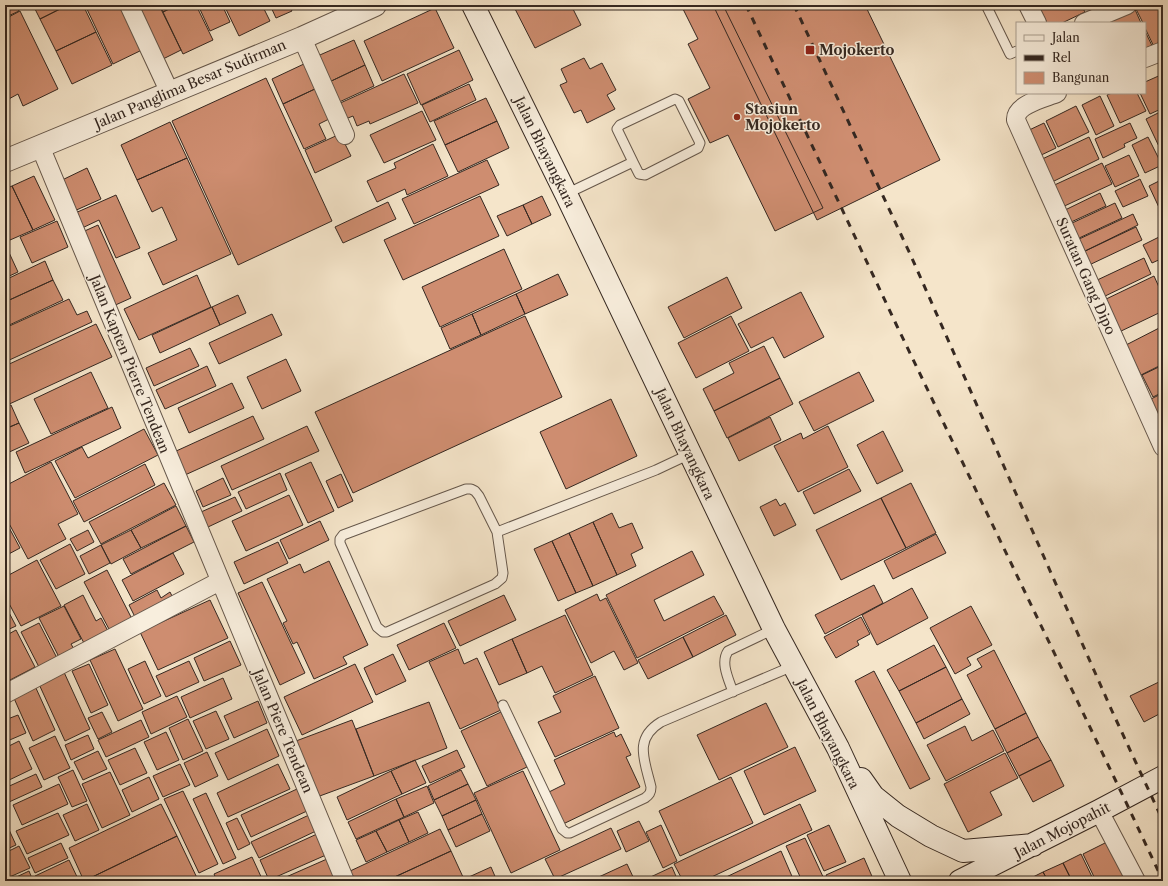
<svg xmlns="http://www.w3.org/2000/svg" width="1168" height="886" font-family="'Libre Caslon Text',serif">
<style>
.building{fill:#ce8d70;stroke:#352821}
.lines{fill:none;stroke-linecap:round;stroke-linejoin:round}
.service-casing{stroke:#65574b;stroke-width:11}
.minor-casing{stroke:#65574b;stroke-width:20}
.tertiary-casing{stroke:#65574b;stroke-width:24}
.secondary-casing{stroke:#352821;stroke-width:24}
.service{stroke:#f8eedd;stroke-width:9}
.minor{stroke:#f8eedd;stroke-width:18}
.tertiary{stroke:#f8eedd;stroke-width:22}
.secondary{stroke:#f8eedd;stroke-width:22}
.rail{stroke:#352821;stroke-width:3;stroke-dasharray:7 7;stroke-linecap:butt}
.poi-dot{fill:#8f2418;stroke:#f8eedd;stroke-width:1.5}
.labels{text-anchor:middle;stroke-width:3;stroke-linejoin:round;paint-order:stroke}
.poi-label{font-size:14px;font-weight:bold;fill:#352821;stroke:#f8eedd;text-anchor:start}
.street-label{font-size:14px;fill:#352821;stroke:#f8eedd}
</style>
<rect width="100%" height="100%" fill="#f5e5ca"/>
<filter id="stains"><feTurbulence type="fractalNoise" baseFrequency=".005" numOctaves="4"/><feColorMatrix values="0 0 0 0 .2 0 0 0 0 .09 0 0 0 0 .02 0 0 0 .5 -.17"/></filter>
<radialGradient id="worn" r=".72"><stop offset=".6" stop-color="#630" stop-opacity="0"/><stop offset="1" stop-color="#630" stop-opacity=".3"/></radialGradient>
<path class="building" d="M5,5H17L19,11L6,17L5,14Z
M33,5H68L40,19Z
M68,5H83L96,32L56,51L40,19Z
M85,5H125L146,48L113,64Z
M133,5H159L181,50L159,61Z
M160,5H177L163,12Z
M177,5H196L213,40L183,54L163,12Z
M198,5H222L230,22L210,31Z
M224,5H262L270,21L239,36Z
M270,5H289L292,11L276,18Z
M513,5H571L581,25L535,48Z
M681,5H723L823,208L775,231L728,135L710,143L688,99L710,88L688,44L698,39Z
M713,5H865L940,160L817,220Z
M1038,5H1081L1085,12L1062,23H1047Z
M1133,5L1141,23H1113L1109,16Z
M1140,5H1163V50L1157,53L1145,28V23H1143L1135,7Z
M435,8L454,48L382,81L364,41Z
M20,11L58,89L23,106L18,94L5,101V19Z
M1145,31L1155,52L1145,56Z
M96,32L112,65L72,84L56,51Z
M354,40L365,65L325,84L313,58Z
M459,50L473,80L421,105L407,74Z
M584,58L590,69L602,63L616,90L607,95L615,109L587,123L581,110L574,113L560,85L567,82L561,69Z
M306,63L317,88L283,104L272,79Z
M365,65L374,86L335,104L325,84Z
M404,74L418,103L370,124L369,121L357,126L353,116L343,120L336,105Z
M1163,74V108L1150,114L1140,93H1145V82Z
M266,78L332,221L238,265L172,121Z
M469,84L476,100L430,122L422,105Z
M317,88L331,118L319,124L326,139L304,149L283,104Z
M1112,93H1137L1146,111L1120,123L1107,95Z
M1100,96L1114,126L1096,135L1082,105Z
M486,98L497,121L445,145L434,121Z
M1076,106L1089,132L1058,147L1046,121Z
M422,111L436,140L384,163L370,135Z
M1160,112L1163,119V155L1146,119Z
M497,121L509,148L458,172L445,145Z
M170,122L187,158L137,180L121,145Z
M1044,123L1056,148L1037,157L1025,132Z
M1130,123L1137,138L1124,144L1125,147L1103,158L1095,139Z
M340,134L351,156L315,173L305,150Z
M1089,137L1099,159L1048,184L1038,161Z
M1148,137L1162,165L1145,173L1132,145Z
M433,144L448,176L407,195L405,189L377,202L367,181L396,168L394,163Z
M1129,155L1139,176L1115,187L1105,166Z
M187,158L231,254L163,285L148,253L177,240L162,207L152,212L137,180Z
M487,160L499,185L414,224L402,199Z
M1102,163L1112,184L1058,209L1048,188Z
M87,168L101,199L72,212L58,182Z
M34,176L55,220L33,230L12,186Z
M1140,179L1148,196L1123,207L1115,191Z
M1163,179V216L1149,186Z
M12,186L33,230L10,240L5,229V189Z
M1100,193L1106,206L1069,223L1063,211Z
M116,195L140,248L116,258L99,220L80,229L73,214Z
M480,196L499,236L403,280L384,240Z
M542,196L551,215L532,224L523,205Z
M388,202L396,219L343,243L335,227Z
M1115,203L1122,218L1077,239L1070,224Z
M523,205L532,224L507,236L497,216Z
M1133,214L1138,225L1083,252L1077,240Z
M57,221L68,247L32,263L20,237Z
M98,225L131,298L111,307L78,234Z
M1136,227L1142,240L1087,266L1081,253Z
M1163,235V258L1152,263L1143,245Z
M5,246H6L18,272L5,278Z
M504,249L522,289L440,327L422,287Z
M1144,258L1151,274L1101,298L1093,282Z
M45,261L53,280L5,302V280Z
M558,274L568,295L525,314L516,294Z
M197,275L211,307L139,340L124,309Z
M1154,276L1163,296V311L1117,333L1102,301Z
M727,277L742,308L684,338L668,307Z
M53,280L63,300L5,327V302Z
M801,292L824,337L784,358L773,337L751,348L738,324Z
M516,294L525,314L481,335L472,314Z
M238,295L246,313L220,325L212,307Z
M69,299L77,315L87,311L92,322L5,362V328Z
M212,307L220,325L160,353L152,335Z
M272,314L282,335L219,364L209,343Z
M472,314L481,335L450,349L441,328Z
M525,316L562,397L353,493L315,412Z
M731,316L749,351L696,378L678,343Z
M96,324L112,357L5,406V366Z
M1163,326V364L1141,375L1126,345Z
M764,346L780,378L714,411L703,389L734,373L729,363Z
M190,348L199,366L154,386L146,368Z
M286,359L301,391L262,409L247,377Z
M1163,365V392L1153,397L1142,375Z
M207,366L216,386L165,409L156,390Z
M91,372L108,408L51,434L34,399Z
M859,372L874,401L814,431L799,402Z
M780,378L793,404L727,438L714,411Z
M232,383L244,408L189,433L178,408Z
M1163,393V424L1158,427L1145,402Z
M611,399L637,456L566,489L540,432Z
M11,405L19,423L5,429V407Z
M112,407L121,428L25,473L16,452Z
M253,416L264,439L185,475L174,452Z
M770,417L781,440L739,461L728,438Z
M19,423L29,443L5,454V429Z
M307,426L319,451L232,490L221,466Z
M828,426L848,467L798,492L774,446L801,433L803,439Z
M144,429L158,455L75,498L55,461L82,447L88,458Z
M883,431L903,471L877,484L857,445Z
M51,462L78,514L58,524L66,539L28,559L5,516V486Z
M311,462L334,511L308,523L285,474Z
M145,464L155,485L84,522L73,501Z
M849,469L861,491L814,514L803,492Z
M280,473L287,490L246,509L238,492Z
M341,474L353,501L338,508L326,481Z
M223,478L231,495L203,507L196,491Z
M164,483L176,505L101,544L89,522Z
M911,483L936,533L906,548L881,498Z
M289,495L303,525L246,551L232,521Z
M235,497L242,511L208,527L201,512Z
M881,498L906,548L841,580L816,530Z
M776,499L780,506L785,503L796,525L774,536L760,507Z
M176,506L186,526L141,548L131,530Z
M612,513L619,528L632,523L643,548L631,554L636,566L617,575L593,522Z
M5,520L20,548L5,556Z
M320,521L329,540L289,559L280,540Z
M593,522L617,575L593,586L569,533Z
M186,526L194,542L131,574L123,559Z
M88,530L94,542L77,551L70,539Z
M131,530L141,548L111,564L101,545Z
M569,533L593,586L576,593L552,541Z
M936,534L946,553L893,579L884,561Z
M552,541L576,593L558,601L534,549Z
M278,542L288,563L244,584L234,562Z
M70,544L85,574L56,589L40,560Z
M101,545L110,563L89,574L80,556Z
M692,551L704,575L654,600L664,621L714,596L724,614L637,658L606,595Z
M173,553L184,574L133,601L122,580Z
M37,560L61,606L21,626L5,596V577Z
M329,561L368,645L343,657L347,664L314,679L297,642L293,644L283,623L287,621L267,579L300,564L304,573Z
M107,570L132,619L110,631L84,582Z
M262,582L305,673L280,685L238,593Z
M874,585L883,603L825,634L815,615Z
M912,588L928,618L877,645L862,615Z
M157,590L161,598L170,592L175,602L137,621L129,605Z
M597,594L600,601L606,598L638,663L624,670L614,651L591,663L565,610Z
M83,595L96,621L101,618L109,633L85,645L64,605Z
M504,595L516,620L460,646L448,621Z
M210,600L228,638L158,670L140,632Z
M5,605L16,626L5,631Z
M64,606L81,639L71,644L75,651L60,659L39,618Z
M971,606L992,645L967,658L971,665L955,674L930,628Z
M565,615L593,675L555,693L542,666L527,673L512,639Z
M726,615L736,635L693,657L683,637Z
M861,617L870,634L857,641L859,645L836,658L824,637Z
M39,623L58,660L40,669L21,632Z
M444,623L456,648L409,670L397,645Z
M16,630L35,667L10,680L5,670V636Z
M683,637L693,657L648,679L638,660Z
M512,639L527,673L499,685L484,652Z
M230,641L241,665L204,681L194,658Z
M934,645L946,667L899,691L887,670Z
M115,649L143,709L118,721L90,660Z
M458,649L464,664L477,658L501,710L460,729L429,662Z
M994,650L1026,713L995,729L967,675L982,667L977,659Z
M393,654L406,681L376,695L364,668Z
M145,661L161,696L144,704L128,669Z
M189,661L199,682L166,697L156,676Z
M89,664L108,705L91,713L72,671Z
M355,664L373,702L302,735L284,697Z
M946,667L962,699L916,723L899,691Z
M63,670L90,729L65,741L38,682Z
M874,671L930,779L910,789L855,681Z
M595,676L619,728L555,757L538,722L561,712L553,696Z
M223,678L232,699L190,718L181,697Z
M1163,680V712L1144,722L1130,696Z
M35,686L55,730L33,741L13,696Z
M177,696L187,717L151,734L142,712Z
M962,699L970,714L924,739L916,723Z
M258,701L267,723L234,738L224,716Z
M429,702L447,748L374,776L356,729Z
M766,703L788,747L719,780L697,735Z
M216,711L229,739L206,749L193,721Z
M102,712L112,732L98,739L88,718Z
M501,712L527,767L487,786L461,731Z
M1026,713L1038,737L1007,753L995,729Z
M18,715L26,733L5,742V720Z
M188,719L203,751L183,760L169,728Z
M141,720L149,737L106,757L98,740Z
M352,720L374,776L317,797L296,741Z
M965,726L972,741L993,730L1004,751L946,781L927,745Z
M267,729L279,756L228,780L215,753Z
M166,732L179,760L157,770L144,742Z
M614,732L616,737L621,734L631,755L626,757L640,787L561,825L547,793L565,784L554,760Z
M88,735L94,749L71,760L65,745Z
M55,736L70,768L44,780L29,748Z
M1038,737L1051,760L1019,776L1007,753Z
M19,741L32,769L5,782V748Z
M795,747L816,791L764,815L744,771Z
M135,748L147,773L120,785L108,760Z
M457,750L465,767L430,783L422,766Z
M98,751L107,769L83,780L74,762Z
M207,752L218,776L195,787L184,763Z
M1005,753L1018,778L990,792L1002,815L968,832L944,784Z
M415,760L426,783L402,794L391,771Z
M1051,760L1064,786L1033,802L1019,776Z
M180,764L190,785L163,797L153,776Z
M278,764L290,789L228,817L217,793Z
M73,770L87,801L72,807L58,777Z
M461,770L468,784L434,800L428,786Z
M391,771L402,794L347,820L337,797Z
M523,771L560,850L511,873L474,793Z
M110,772L130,815L102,828L82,784Z
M36,774L42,787L9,802L5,792V788Z
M149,777L159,799L132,812L122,790Z
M731,777L753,823L680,856L659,811Z
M59,784L68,804L22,825L13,805Z
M468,784L476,800L442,816L434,800Z
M427,786L434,803L404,817L396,799Z
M297,789L307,811L251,837L241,815Z
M183,791L218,864L199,873L164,799Z
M206,793L236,858L223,864L193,799Z
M396,799L404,817L356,839L348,822Z
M476,800L482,814L448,830L442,816Z
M87,804L99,830L75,841L63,815Z
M161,804L177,836L84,881L69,848Z
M800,804L812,830L703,881H683L674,864Z
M418,812L428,833L409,842L399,820Z
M58,813L69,835L27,854L16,831Z
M482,814L490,831L456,847L448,830Z
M309,815L316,831L259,858L251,842Z
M237,818L250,844L238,850L226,823Z
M399,820L409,842L387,852L376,831Z
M5,821L16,845L5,850Z
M639,821L649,841L626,852L617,831Z
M661,825L677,861L663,868L646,832Z
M829,825L846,862L824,871L807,835Z
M611,828L621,849L555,879L545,859Z
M440,829L451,851L386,881H353L348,872Z
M376,831L387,852L366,862L356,840Z
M317,834L326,855L269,880L260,860Z
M177,836L198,880L84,881Z
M805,838L825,881H802L786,846Z
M1107,842L1126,881H1096L1083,854Z
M61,843L68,858L35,873L28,858Z
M19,846L30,868L5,879V853Z
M451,851L463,877L455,881H386Z
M781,851L794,881H723L722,879Z
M1081,854L1094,881H1072L1063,863Z
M252,857L263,881H217L214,874Z
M864,858L874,881H829L826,875Z
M327,859L337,881H277Z
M69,860L79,881H38L35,876Z
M1063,863L1072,881H1048L1043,872Z
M627,864L635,881H590Z
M491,867L497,881H460Z
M672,867L678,881H642Z
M29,871L33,881H8Z
M1043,872L1048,881H1027V880Z"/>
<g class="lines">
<g class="service-casing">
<path id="service" d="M986,5L1010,54L1017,51
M566,194L633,162L617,129L620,125L675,99L679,101L700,143L698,148L645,175L639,174L633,162
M466,489H471L475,491L479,496L497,532L503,573L502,578L495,584L387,632H383L377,627L340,543V539L343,535Z
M497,532L656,470L690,454
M733,692C729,680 720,663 728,651L774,629
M503,705L562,829L567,833H570L645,798C649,795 651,793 651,787C645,761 633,739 661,722L793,666"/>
</g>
<g class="minor-casing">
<path id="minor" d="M129,5L170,93
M1028,5L1037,23
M1084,23L1127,5
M302,38L345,135
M1145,58L1163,51
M1057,93C1045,98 1015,104 1016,120L1163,447
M40,146L345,881
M5,694L220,581
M1099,811L1136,881"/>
</g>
<g class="tertiary-casing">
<path id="tertiary" d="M5,161L302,38L375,5"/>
</g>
<g class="secondary-casing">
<path id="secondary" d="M473,5L566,194L774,629L838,748L900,881
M861,779L873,796L898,816L931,836L963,851L1033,845
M960,881L1099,811L1163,777"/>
</g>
<use href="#service" class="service"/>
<use href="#minor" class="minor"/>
<use href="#tertiary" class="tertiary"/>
<use href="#secondary" class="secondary"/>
<path class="rail" d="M746,5L896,324L1124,798L1163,881
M794,5L911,256L1112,711L1163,821"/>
</g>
<g class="poi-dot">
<rect x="805" y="45" width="10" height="10" rx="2"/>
<circle cx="737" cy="117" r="4"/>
</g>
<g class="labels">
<g class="poi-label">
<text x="819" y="55">Mojokerto</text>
<text x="745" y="114">Stasiun<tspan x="745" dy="16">Mojokerto</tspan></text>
</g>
<g class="street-label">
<text transform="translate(190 84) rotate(-23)" y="5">Jalan Panglima Besar Sudirman</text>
<text transform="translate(545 152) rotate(64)" y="5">Jalan Bhayangkara</text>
<text transform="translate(1086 276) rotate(66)" y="5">Suratan Gang Dipo</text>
<text transform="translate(130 364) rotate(68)" y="5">Jalan Kapten Pierre Tendean</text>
<text transform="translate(685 444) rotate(65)" y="5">Jalan Bhayangkara</text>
<text transform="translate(283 731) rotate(67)" y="5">Jalan Piere Tendean</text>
<text transform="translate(828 734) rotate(63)" y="5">Jalan Bhayangkara</text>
<text transform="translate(1062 830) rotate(-27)" y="5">Jalan Mojopahit</text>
</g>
</g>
<rect width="1168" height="886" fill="none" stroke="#f5e5ca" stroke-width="20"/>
<rect x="6" y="6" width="1156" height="874" fill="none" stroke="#352821" stroke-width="2"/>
<rect x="10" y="10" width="1148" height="866" fill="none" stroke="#352821"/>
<rect x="1016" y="22" width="130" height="72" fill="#f8eedd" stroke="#aa9f92"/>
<rect x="1024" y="35" width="20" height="6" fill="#f8eedd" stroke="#aa9f92"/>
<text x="1052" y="42" font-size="12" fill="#352821">Jalan</text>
<rect x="1024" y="55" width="20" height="6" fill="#352821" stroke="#aa9f92"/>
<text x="1052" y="62" font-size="12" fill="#352821">Rel</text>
<rect x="1024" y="72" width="20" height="12" fill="#ce8d70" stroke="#aa9f92"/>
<text x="1052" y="82" font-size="12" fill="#352821">Bangunan</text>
<rect width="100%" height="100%" filter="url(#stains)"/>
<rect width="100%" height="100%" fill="url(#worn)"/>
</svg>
